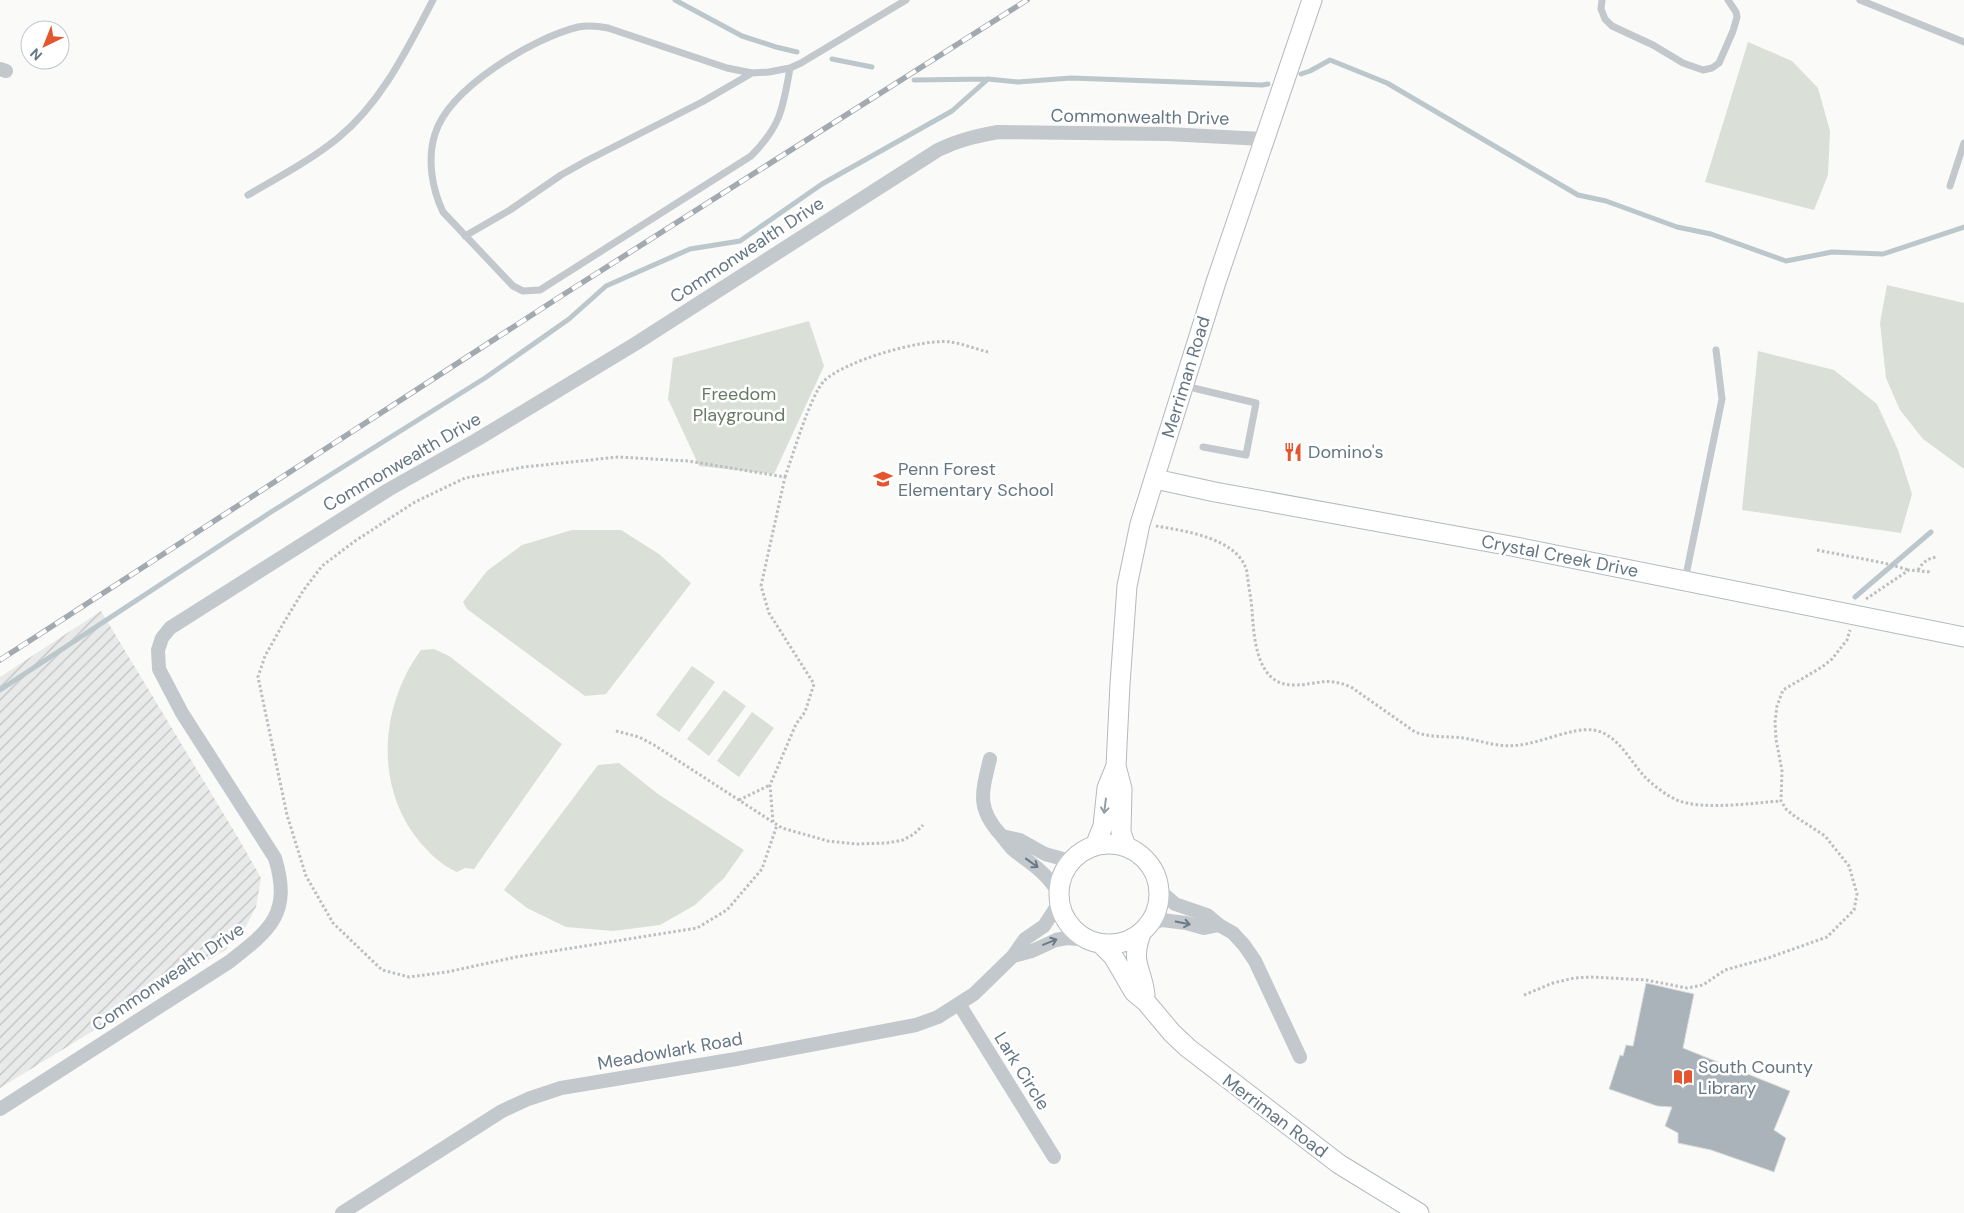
<svg xmlns="http://www.w3.org/2000/svg" width="1964" height="1213" font-family="'DM Sans',sans-serif">
<style>
.industrial{fill:url(#industrial-furrows)}
.green{fill:#dadfd7}
.lines{fill:none;stroke-linecap:round;stroke-linejoin:round}
.stream{stroke:#bbc7cb;stroke-width:5}
.building{fill:#aab3b9;stroke:#dcdcda}
.secondary-casing{stroke:#b3babf;stroke-width:21}
.path{stroke:#bbbfc2;stroke-width:3;stroke-dasharray:2.5 2.5;stroke-linecap:butt}
.lane{stroke:#c3c8cc;stroke-width:7}
.street{stroke:#c3c8cc;stroke-width:14}
.secondary{stroke:#fff;stroke-width:19}
.rail-casing{stroke:#a2aab0;stroke-width:5.5}
.rail{stroke:#fff;stroke-width:4;stroke-dasharray:11;stroke-linecap:butt}
.oneway{stroke:#939fa8}
.oneway2{stroke:#6a7a87}
.labels{text-anchor:middle;stroke-width:5;stroke-linejoin:round;paint-order:stroke}
.street-label{font-size:18px;fill:#657683;stroke:#fff}
.park-label{font-size:18px;fill:#687a64;stroke:#fff}
.poi-label{font-size:18px;fill:#657683;stroke:#fff;text-anchor:start}
</style>
<defs>
<pattern id="industrial-furrows" width="10" height="10" patternUnits="userSpaceOnUse" patternTransform="scale(1.25)"><rect width="10" height="10" fill="#e8e9e9"/><path d="M-1 1l2-2M0 10L10 0M9 11l2-2" fill="none" stroke="#c0c1c2"/></pattern>
</defs>
<rect width="100%" height="100%" fill="#fafaf8"/>
<path class="industrial" d="M101,611L240,841L261,878L256,907L245,928L225,950L0,1088V677Z"/>
<path class="green" d="M1748,42L1792,61L1818,88L1830,131L1828,175L1814,210L1705,182Z
M1887,285L1964,303V469L1923,439L1900,410L1886,378L1880,323Z
M809,321L824,366L774,474L699,466L668,399L673,358Z
M1758,351L1834,370L1877,404L1898,450L1912,494L1901,533L1742,510Z
M572,530H621L659,554L691,583L606,694L585,696L467,609L463,602L487,571L522,545Z
M434,649L449,656L562,744L474,869L465,868L457,872C441,865 430,854 419,841C374,786 380,706 421,650Z
M692,666L715,682L679,732L656,715Z
M724,690L746,706L709,756L687,739Z
M752,712L774,728L739,777L717,761Z
M619,763L658,794L744,850L724,878L695,905L660,925L613,931L566,927L527,908L504,890L598,765Z"/>
<g class="lines">
<path class="stream" d="M675,0L742,36L776,47L797,52
M832,59L872,67
M1301,74L1310,71L1330,60L1387,83L1578,195L1606,201L1677,227L1711,234L1786,261L1832,252L1883,254L1964,227
M914,80L988,79L1018,82L1071,78L1262,85L1268,84
M1855,597L1931,532
M0,690L271,512L485,378L569,319L606,286L690,249L740,241L822,184L952,111L988,79"/>
</g>
<path class="building" d="M1646,983L1694,994L1683,1048L1790,1091L1774,1130L1786,1138L1774,1172L1711,1150L1678,1143V1133L1665,1126L1672,1107L1657,1106L1609,1089L1620,1055L1623,1056L1626,1045L1633,1046Z"/>
<g class="lines">
<g class="secondary-casing">
<path id="secondary" d="M1155,479L1215,492L1511,546L1964,637
M1059 894a50 50 0 1 1 100 0a50 50 0 1 1-100 0Z
M1095,846L1103,826L1107,788L1116,766
M1126,847L1121,832L1122,789L1116,766L1120,684L1127,586L1140,524L1216,282L1312,0
M1141,933C1130,965 1142,967 1145,995
M1101,944L1113,956L1134,992L1146,1002L1172,1033L1188,1048L1339,1164L1419,1213"/>
</g>
<path class="path" d="M785,477C793,455 810,396 824,381C844,361 923,338 951,342C963,344 976,349 988,352
M1156,526C1185,531 1239,538 1247,572C1248,584 1251,597 1252,610C1254,637 1256,686 1294,685C1318,685 1325,676 1351,687L1415,732C1431,738 1447,736 1463,738C1483,741 1499,748 1519,745C1541,743 1573,727 1593,730C1617,733 1630,761 1645,777C1654,786 1667,796 1679,801C1706,810 1752,803 1781,801
M1817,550L1884,563L1909,570
M1918,570C1923,562 1928,558 1937,557
M1866,599L1909,570L1931,572
M616,731L639,737L654,745L782,828L828,841L857,844L887,843L903,840L914,834L923,825
M739,800L770,785
M773,822L770,785L796,724L805,712L814,684L769,613L761,586L785,477L688,461L618,457L524,467L465,478L415,502L355,541L322,566L303,591L283,624L265,656L258,677L287,815L306,876L333,923L382,970L409,977L447,972L516,957L697,928L727,910L762,869L777,825
M1524,995L1553,983L1574,978L1591,977L1646,980L1687,988L1703,985L1725,970L1768,958L1827,937L1854,910L1857,894L1849,866L1825,836L1793,815L1786,809L1781,801L1782,771L1776,739L1775,722L1777,706L1783,690L1822,667L1832,659L1847,640L1850,630"/>
<path class="lane" d="M1602,0L1601,9L1605,19L1612,26L1653,45L1683,63L1703,70L1712,68L1719,63L1733,31L1737,17L1736,12L1728,0
M1860,0L1964,42
M790,68C783,108 781,126 751,156L540,290L523,291L513,286L443,212C432,189 427,159 435,134C449,88 533,38 578,27C588,25 598,26 608,28L727,68L752,73L769,72L790,68L801,63L906,0
M1950,186L1964,143
M248,195C279,177 311,160 338,138C382,102 407,49 433,0
M465,236L510,210L561,175L586,161L702,102L752,73
M1185,386L1256,403L1246,455L1203,447
M1685,580L1722,399L1716,350"/>
<path class="street" d="M0,69L6,71
M990,759C982,792 976,808 1001,835C1006,841 1010,848 1016,852C1035,866 1046,873 1058,892
M1002,836L1020,840L1045,854L1070,861
M1159,890L1175,904L1207,915L1219,925L1233,933L1244,945L1255,961L1300,1057
M1148,925L1162,920L1186,923L1204,928L1219,925
M1013,956L1032,951L1056,940L1067,938L1089,940
M959,1004L1054,1157
M0,1109L229,962C270,930 292,914 275,858L182,713L159,669L158,650L162,638L170,628L388,490L478,439L635,344L938,150C958,140 977,136 998,132L1167,134L1263,139
M342,1213L502,1111L528,1099L561,1088L736,1059L916,1025L938,1017L974,994L1013,956L1025,939L1044,926L1059,903"/>
<use href="#secondary" class="secondary"/>
<g class="rail-casing">
<path id="rail" d="M0,660L558,298L1027,0"/>
</g>
<use href="#rail" class="rail"/>
</g>
<defs><path id="oneway-shaft" d="M-6 0H5M1.5-3L5.5 0L1.5 3" fill="none" stroke-width="1.6" stroke-linecap="round" stroke-linejoin="round" transform="scale(1.25)"/></defs>
<use class="oneway" href="#oneway-shaft" transform="translate(1105 806) rotate(97)"/>
<g class="oneway2">
<use href="#oneway-shaft" transform="translate(1032 863) rotate(36)"/>
<use href="#oneway-shaft" transform="translate(1183 923) rotate(12)"/>
<use href="#oneway-shaft" transform="translate(1050 942) rotate(-22)"/>
</g>
<defs>
<g id="restaurant-bare" transform="scale(1.5)"><path d="M-5-6h1v4h1v-4h1v4h1v-4h1v5L-1.5 .5V6h-2V.5L-5-1ZM5-6V6H3V1.5H1.5Q1.5-4 5-6Z" fill="#e4572e" stroke="#fff" stroke-width="2.5" paint-order="stroke"/></g>
<g id="school-bare" transform="scale(1.5)"><path d="M0-5L7-2L0 1L-7-2ZM-4 1L0 2.5L4 1V4Q0 6-4 4Z" fill="#e4572e" stroke="#fff" stroke-width="2.5" paint-order="stroke"/></g>
<g id="library-bare" transform="scale(1.5)"><path d="M-6-4Q-3-5.5-.7-3.5V5Q-3 3-6 4ZM6-4Q3-5.5 .7-3.5V5Q3 3 6 4Z" fill="#e4572e" stroke="#fff" stroke-width="2.5" paint-order="stroke"/></g>
</defs>
<g fill-rule="evenodd">
<use href="#restaurant-bare" x="1293" y="452"/>
<use href="#school-bare" x="883" y="479"/>
<use href="#library-bare" x="1683" y="1077"/>
</g>
<g class="labels">
<g class="street-label">
<text transform="translate(1140 117) rotate(1)" y="6">Commonwealth Drive</text>
<text transform="translate(747 250) rotate(-33)" y="6">Commonwealth Drive</text>
<text transform="translate(1186 377) rotate(-73)" y="6">Merriman Road</text>
<text transform="translate(402 462) rotate(-30)" y="6">Commonwealth Drive</text>
<text transform="translate(1560 556) rotate(11)" y="6">Crystal Creek Drive</text>
<text transform="translate(168 977) rotate(-34)" y="6">Commonwealth Drive</text>
<text transform="translate(670 1051) rotate(-10)" y="6">Meadowlark Road</text>
<text transform="translate(1022 1071) rotate(58)" y="6">Lark Circle</text>
<text transform="translate(1275 1116) rotate(37)" y="6">Merriman Road</text>
</g>
<g class="park-label">
<text x="739" y="400">Freedom<tspan x="739" dy="21">Playground</tspan></text>
</g>
<g class="poi-label">
<text x="1308" y="458">Domino's</text>
<text x="898" y="475">Penn Forest<tspan x="898" dy="21">Elementary School</tspan></text>
<text x="1698" y="1073">South County<tspan x="1698" dy="21">Library</tspan></text>
</g>
</g>
<g transform="translate(45 45) rotate(223)"><circle r="24" fill="#ffffff" stroke="#c1c8cd"/>
<path d="M0-4L9 19L0 12L-9 19Z" fill="#e4572e"/>
<text y="-8" font-size="14" font-weight="bold" text-anchor="middle" fill="#657683">N</text>
</g>
</svg>
